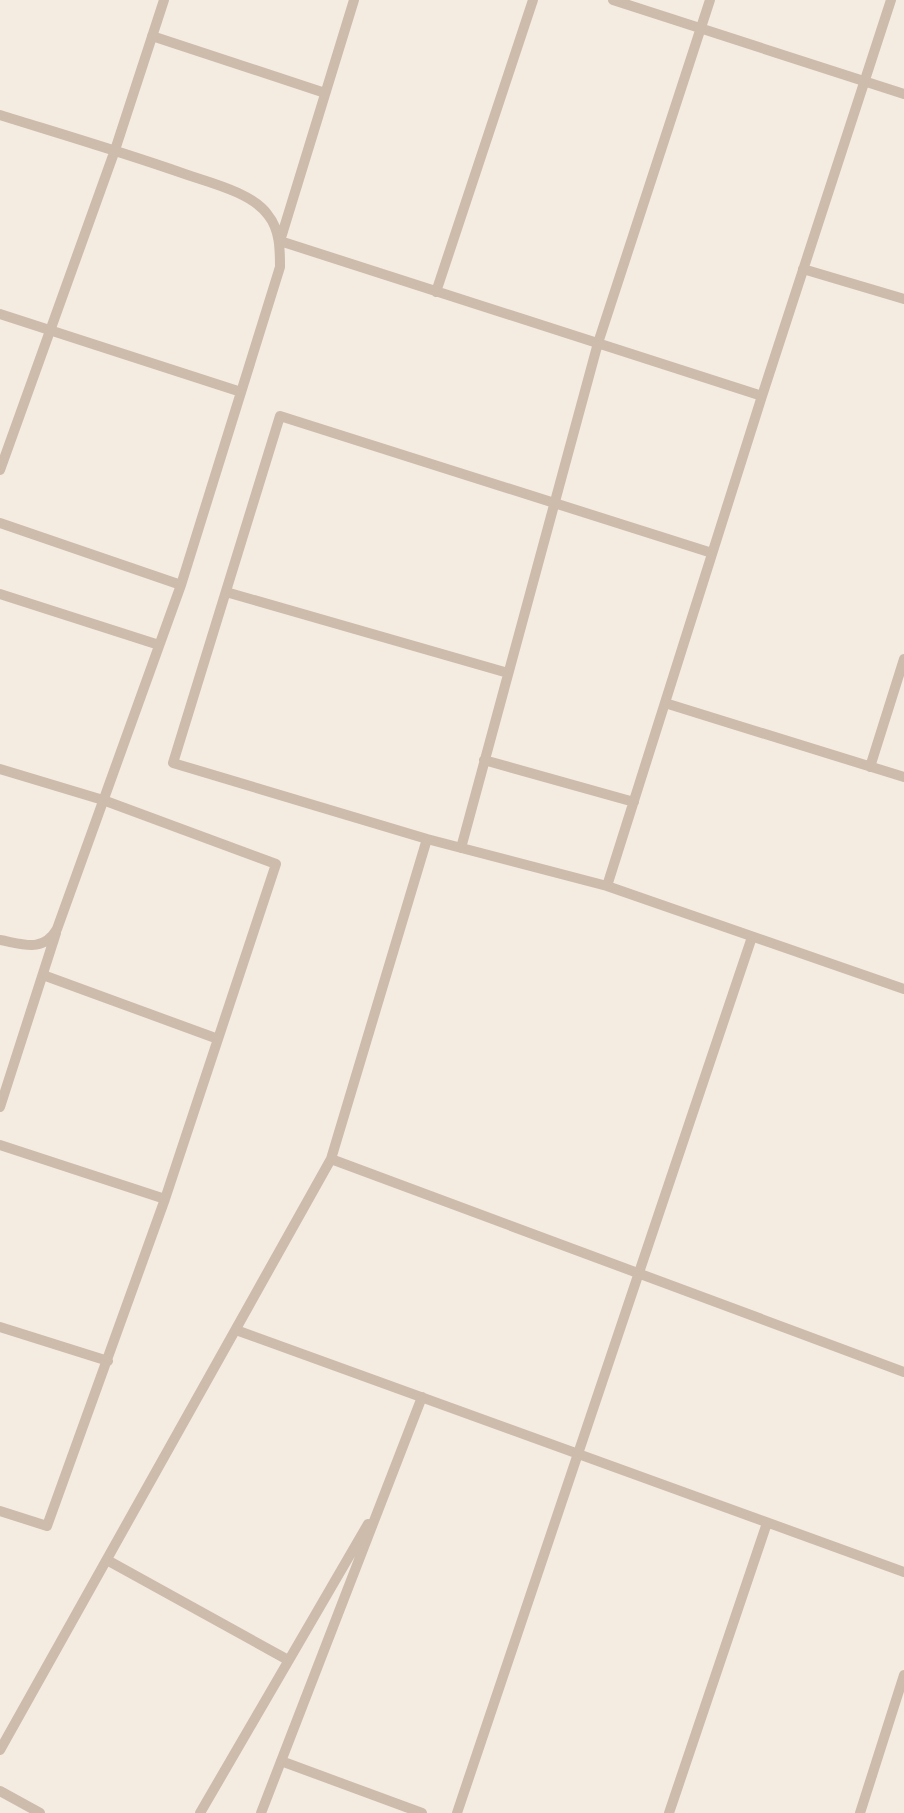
<svg xmlns="http://www.w3.org/2000/svg" width="904" height="1813" font-family="Helvetica,sans-serif">
<style>
.lines{fill:none;stroke-linecap:round;stroke-linejoin:round}
.street{stroke:#cdbbac;stroke-width:10}
</style>
<rect width="100%" height="100%" fill="#f4ebe1"/>
<g class="lines">
<path class="street" d="M354,0L280,241L762,396
M613,0L904,94
M152,36L325,93
M0,115C61,134 122,152 182,173C207,182 252,192 268,215C280,230 280,249 280,267L181,585L57,929C43,953 23,944 0,940
M803,269L904,299
M436,292L533,0
M0,314L241,392
M0,470L115,150L164,0
M0,523L181,585
M226,592L508,673
M0,594L159,645
M665,703L904,777
M484,760L634,802
M870,767L904,659
M0,769L103,800L276,864L165,1199L47,1526L0,1511
M427,839L173,763L280,416L712,553
M461,848L598,343L710,0
M607,886L762,396L891,0
M43,975L218,1039
M0,1107L56,933
M0,1145L165,1199
M331,1159L904,1372
M0,1327L108,1361
M236,1330L904,1572
M107,1560L288,1660
M0,1750L331,1159L427,839L607,886L904,989
M281,1761L422,1813
M0,1791L40,1813
M200,1813L368,1524
M261,1813L422,1397
M457,1813L752,937
M669,1813L767,1523
M860,1813L904,1675"/>
</g>
</svg>
